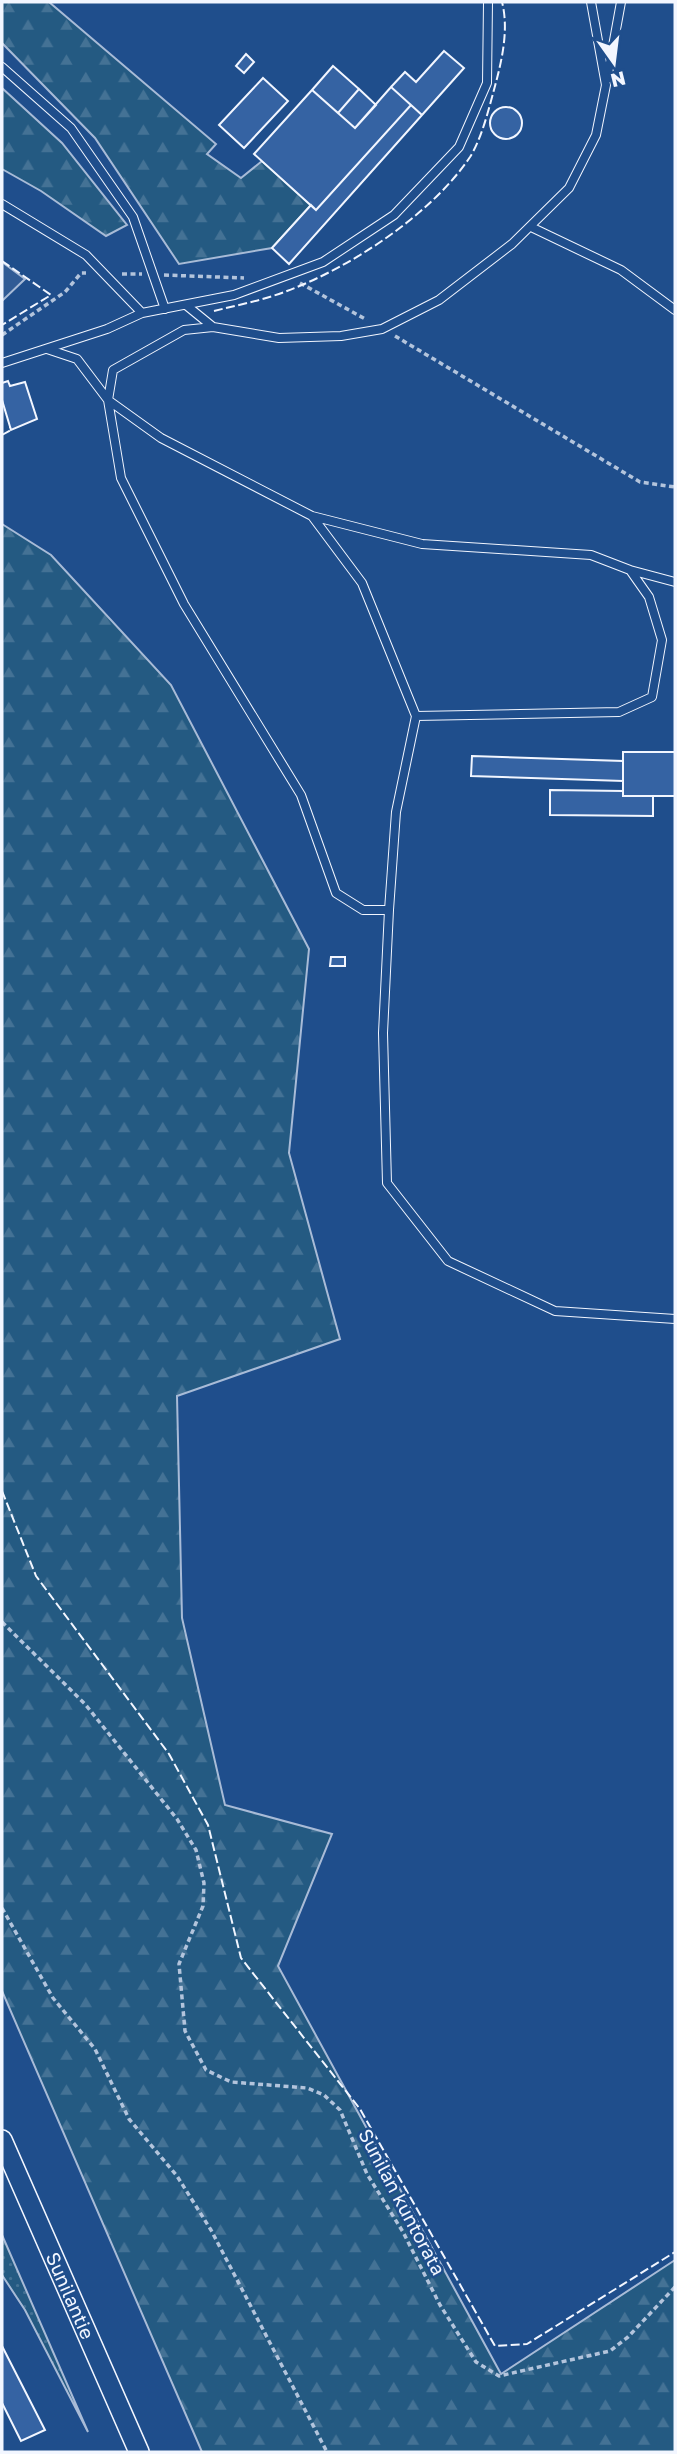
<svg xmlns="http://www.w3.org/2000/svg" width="677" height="2454" font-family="'Golos Text',sans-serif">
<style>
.green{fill:url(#green-dots);stroke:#a8bbd7;stroke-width:2}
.forest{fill:url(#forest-firs);stroke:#a8bbd7;stroke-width:2}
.parking{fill:#305b95;stroke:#a8bbd7;stroke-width:2}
.building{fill:#3563a3;stroke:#f2f6ff;stroke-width:2}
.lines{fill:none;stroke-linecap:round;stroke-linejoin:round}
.service-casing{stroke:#f2f6ff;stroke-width:10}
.tertiary-casing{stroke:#f2f6ff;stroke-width:22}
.path{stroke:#b3c4dc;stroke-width:3.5;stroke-dasharray:5 3.5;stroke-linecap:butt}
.service{stroke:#1f4e8c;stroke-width:8}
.tertiary{stroke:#1f4e8c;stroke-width:19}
.fence{stroke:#f2f6ff;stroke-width:2;stroke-dasharray:9 3.5;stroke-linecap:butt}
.labels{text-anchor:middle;stroke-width:5;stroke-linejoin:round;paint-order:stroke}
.street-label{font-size:19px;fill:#f2f6ff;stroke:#1f4e8c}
</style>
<defs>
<pattern id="green-dots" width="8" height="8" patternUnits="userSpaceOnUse" patternTransform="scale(1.75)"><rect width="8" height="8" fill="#245a82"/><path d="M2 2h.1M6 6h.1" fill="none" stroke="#447295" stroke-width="1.8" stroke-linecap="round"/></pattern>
<pattern id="forest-firs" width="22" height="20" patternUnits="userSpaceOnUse" patternTransform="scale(1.75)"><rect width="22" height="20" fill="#245a82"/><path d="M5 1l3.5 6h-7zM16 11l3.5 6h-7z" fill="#447295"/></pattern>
</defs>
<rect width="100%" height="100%" fill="#1f4e8c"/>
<path class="green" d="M2,2235L88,2432L25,2310L2,2275Z"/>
<path class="forest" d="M2,2H49L216,144L207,154L241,178L262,161L311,205L272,248L179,264L95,138L2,43Z
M2,88L62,143L127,225L106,236L41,191L2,169Z
M2,524L51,555L171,685L309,949L289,1153L340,1339L177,1396L182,1618L225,1805L332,1834L278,1966L501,2374L675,2260V2452H202L2,1991Z"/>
<path class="parking" d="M2,262L25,279L2,301Z"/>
<path class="building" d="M444,51L464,68L422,115L391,87L405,72L416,82Z
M246,54L254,62L244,73L236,66Z
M333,66L359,89L338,113L312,90Z
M263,78L288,101L244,148L219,125Z
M391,87L411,105L316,210L254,154L312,90L355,128Z
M359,89L376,105L355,128L338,113Z
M411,105L422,115L289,264L272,248L311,205L316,210Z
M490 123a16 16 0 1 1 32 0a16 16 0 1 1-32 0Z
M8,381L10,386L25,382L37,419L11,430L2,400V383Z
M623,752H675V796H623Z
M472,756L623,761V781L471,776Z
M550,790L623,791V796H653V816L550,815Z
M331,957H345V966H330Z
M2,2346L45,2430L21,2441L2,2403Z"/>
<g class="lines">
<g class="service-casing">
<path id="service" d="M2,67L71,128L133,217L165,309
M607,79L621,2
M2,204L86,255L142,313L107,329L2,363
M531,227L621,270L675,310
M186,305L213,327L279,338L341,336L382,329L439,300L512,244L569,188L596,135L606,85L591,2
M142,313L234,295L323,262L394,215L459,147L487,83L488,2
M213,327L184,330L113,370L108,400L161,438L312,516L362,583L416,716L396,812L389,910L383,1033L387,1183L448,1261L555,1311L675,1319
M47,349L77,359L108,400L121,478L184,604L301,795L336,893L363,910H389
M312,516L422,544L591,555L630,570L649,597L662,640L652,697L619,712L416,716
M630,570L675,582"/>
</g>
<g class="tertiary-casing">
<g id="tertiary">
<path id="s1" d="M2,2140L139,2452"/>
</g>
</g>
<path class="path" d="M122,274H142
M164,275L244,278
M300,283L367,320
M2,335L65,292L81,273H86
M395,336L640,482L675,487
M2,1622L85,1704L177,1819L196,1850L204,1883L203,1906L179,1964L185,2031L206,2070L231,2082L307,2088L324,2095L340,2110L367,2174L403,2232L440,2305L476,2362L499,2376L610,2351L628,2337L675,2287
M2,1908L53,1998L95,2049L129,2119L177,2176L211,2230L327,2452"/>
<use href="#service" class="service"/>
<use href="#tertiary" class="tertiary"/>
<path class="fence" d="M2,261L51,295L2,325
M214,311C238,305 264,300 287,291C351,267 431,215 470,157C482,138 489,108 495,86C502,60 509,29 502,2
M2,435L11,430L10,427
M2,1491L36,1576L169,1754L208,1825L241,1958L360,2109L495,2346L527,2344L675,2252"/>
</g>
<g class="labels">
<g class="street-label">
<text transform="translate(402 2202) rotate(62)" y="7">Sunilan kuntorata</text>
<text dy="7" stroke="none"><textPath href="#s1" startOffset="170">Sunilantie</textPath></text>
</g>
</g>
<rect width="677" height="2454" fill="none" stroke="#f2f6ff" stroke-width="7"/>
<g transform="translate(614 63) rotate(166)" stroke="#1f4e8c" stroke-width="5" paint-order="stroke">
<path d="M0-5L12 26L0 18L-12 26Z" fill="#f2f6ff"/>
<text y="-10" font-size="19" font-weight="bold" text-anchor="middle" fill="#f2f6ff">N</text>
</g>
</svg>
